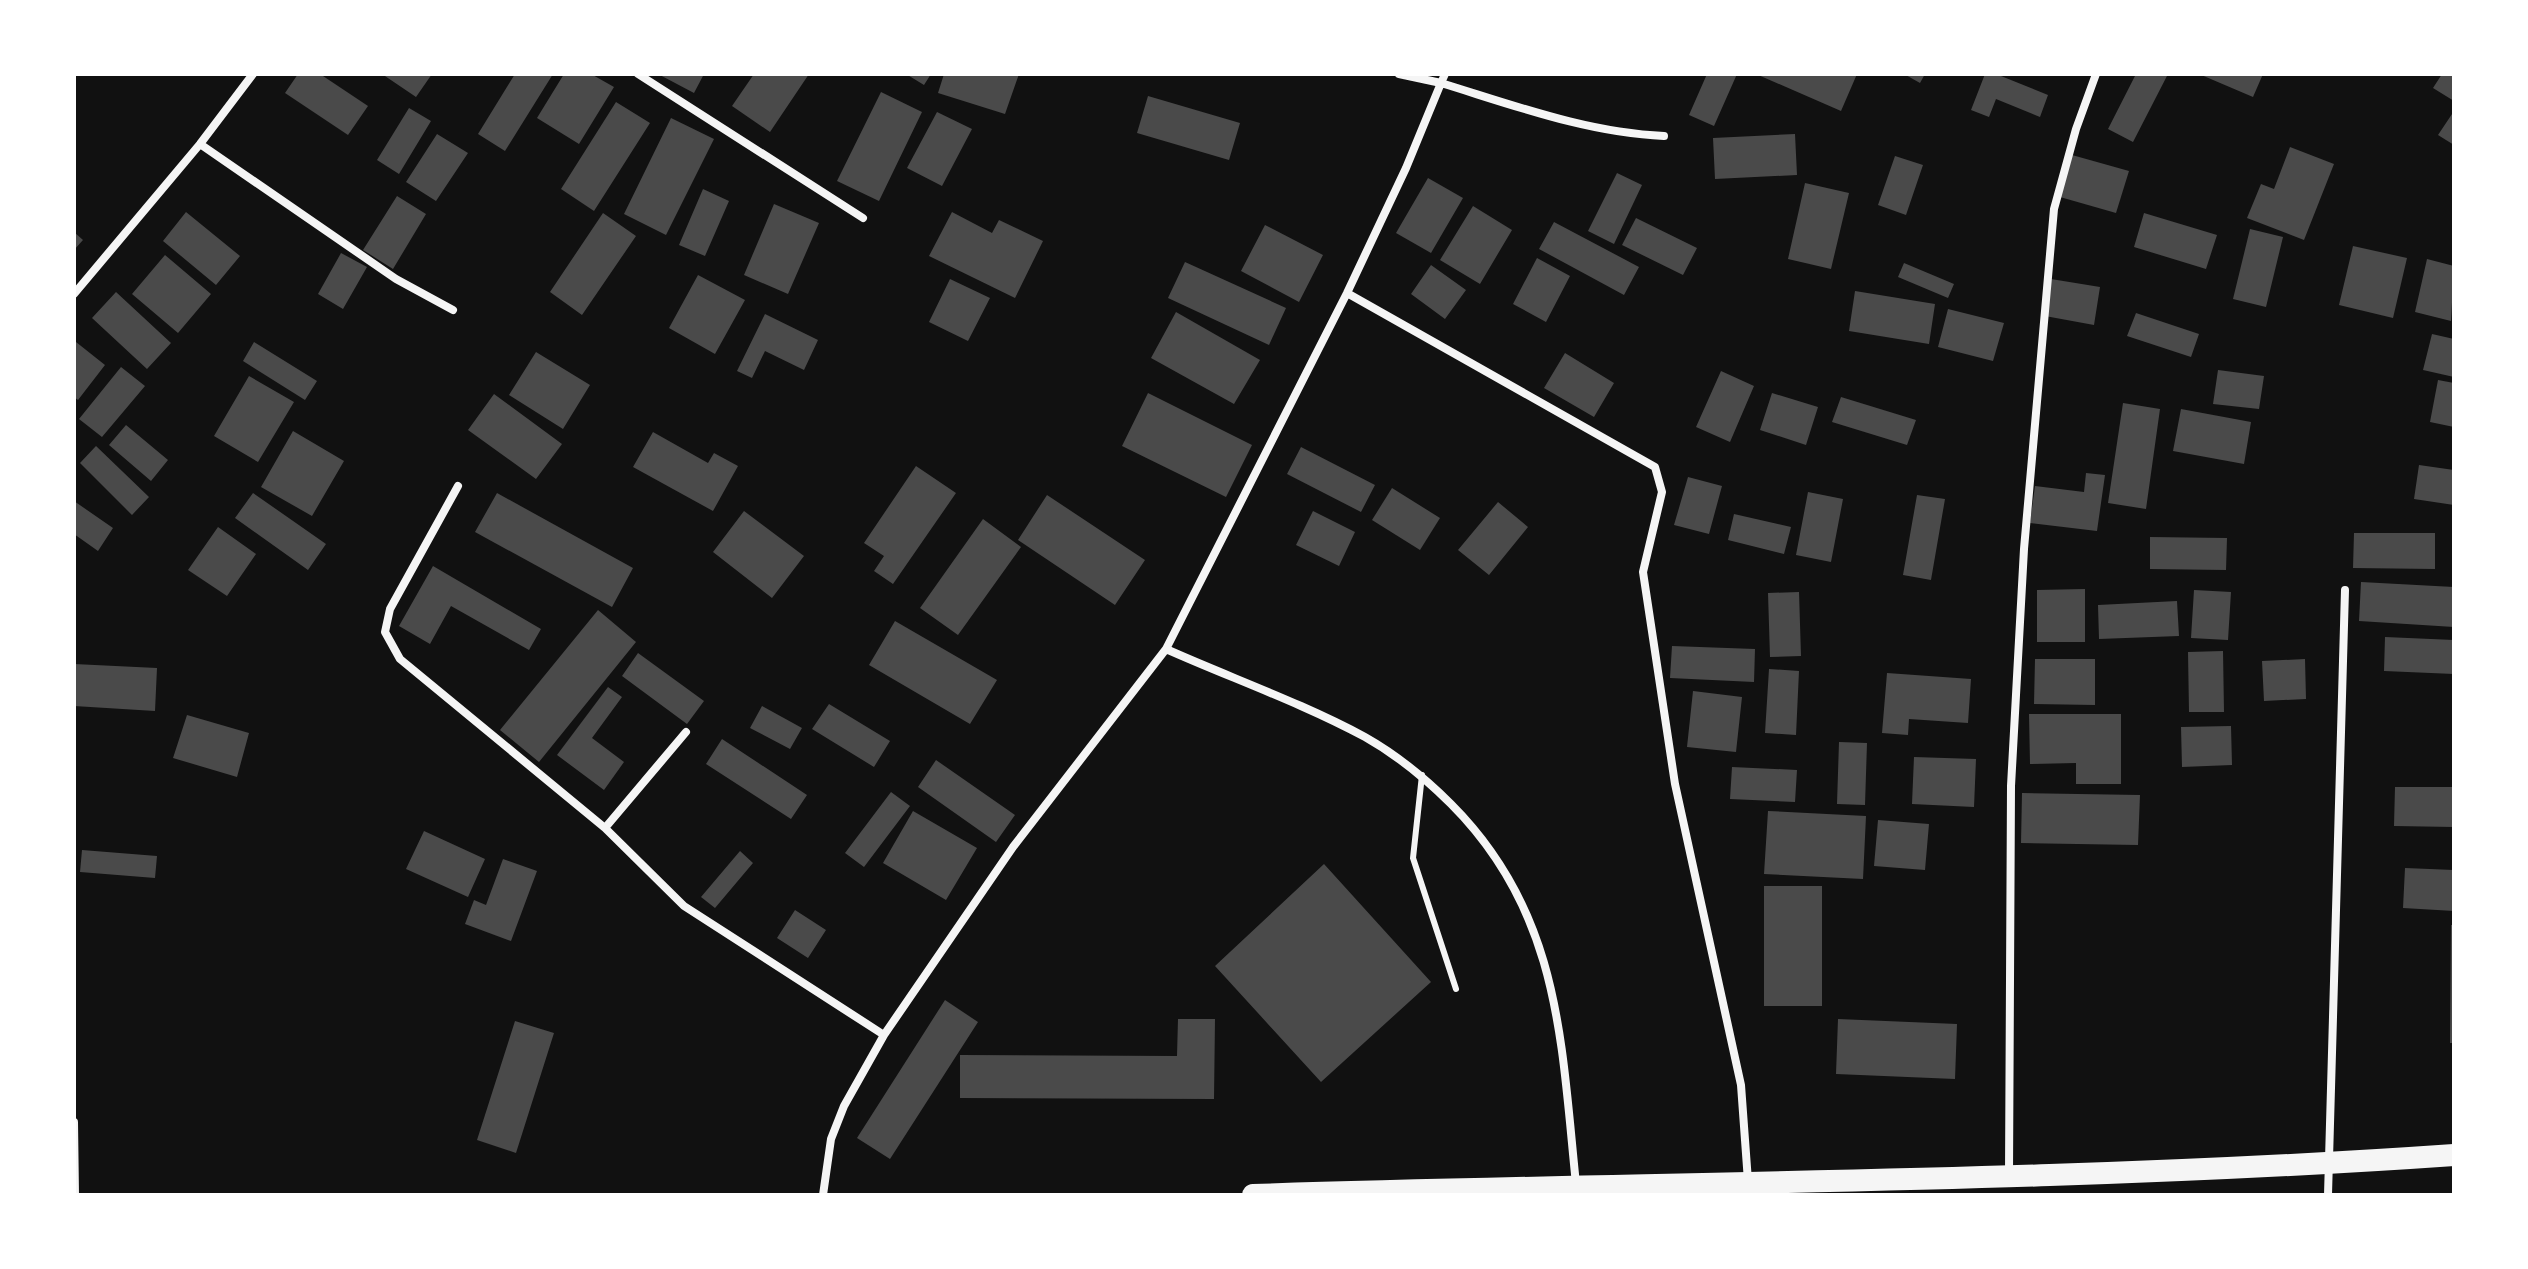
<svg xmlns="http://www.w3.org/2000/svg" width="2528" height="1269" font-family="'Open Sans',sans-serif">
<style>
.building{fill:#4a4a4a}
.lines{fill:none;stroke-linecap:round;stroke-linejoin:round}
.service{stroke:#f5f5f5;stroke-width:6}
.minor{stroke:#f5f5f5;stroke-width:8}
.trunk{stroke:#f5f5f5;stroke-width:22}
</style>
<rect width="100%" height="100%" fill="#111"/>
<path class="building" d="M298,74H320L368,106L348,135L285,93Z
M382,74H432L416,97Z
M515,74H553L505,151L478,134Z
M564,74H591L614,87L579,144L537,118Z
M658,74H704L694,93Z
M754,74H809L770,132L732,106Z
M906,74H931L924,85Z
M944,74H1019L1005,114L938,93Z
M1707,74H1737L1714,126L1689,115Z
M1756,74H1857L1841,111Z
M1904,74H1925L1920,83Z
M1985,74H1996L2048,95L2040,117L1996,99L1989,117L1971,110Z
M2136,74H2168L2133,142L2108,129Z
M2199,74H2263L2253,97Z
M2442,74H2454V101L2433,88Z
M881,92L922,112L879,201L837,181Z
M1148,96L1240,123L1229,160L1137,133Z
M616,102L650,123L594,211L561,189Z
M409,108L431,121L399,174L377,160Z
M2454,111V145L2438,135Z
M937,112L972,129L942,186L907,168Z
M671,118L714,139L666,235L624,214Z
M437,134L468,153L436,201L406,182Z
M1795,134L1797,175L1715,179L1713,138Z
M2290,147L2334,164L2304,240L2247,218L2261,184L2274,189Z
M2072,155L2129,171L2116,213L2060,197Z
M1895,156L1923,165L1906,215L1878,205Z
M1617,173L1642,185L1614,244L1588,231Z
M1428,178L1463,198L1431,253L1396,233Z
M1805,183L1849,193L1831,269L1788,259Z
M703,189L729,201L705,256L679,245Z
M397,196L426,214L393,269L363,250Z
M774,204L819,223L788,294L744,275Z
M1473,206L1512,230L1480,284L1440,260Z
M186,212L240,256L216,285L163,241Z
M952,212L992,233L999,220L1043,241L1015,298L929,256Z
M603,213L636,236L582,315L550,292Z
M2144,213L2217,235L2206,269L2134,247Z
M1636,218L1697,248L1683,275L1622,245Z
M1554,222L1639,267L1624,295L1539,249Z
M1265,225L1323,255L1299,302L1241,271Z
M2250,229L2283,237L2266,307L2233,299Z
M74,232L83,240L74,250Z
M2353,246L2407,258L2393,318L2339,305Z
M341,253L367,267L343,309L318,294Z
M165,255L211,294L178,333L132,294Z
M1537,258L1570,276L1546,322L1513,304Z
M2427,259L2454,266L2451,321L2415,312Z
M1185,262L1286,308L1269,345L1168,298Z
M1904,263L1954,284L1948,298L1898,277Z
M1431,265L1466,290L1445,319L1411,294Z
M698,275L745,300L715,354L669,328Z
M950,279L990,298L968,341L929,322Z
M2051,279L2100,287L2094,325L2045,316Z
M1855,291L1935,304L1929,344L1849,331Z
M116,292L171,343L147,369L92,318Z
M1948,309L2004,323L1993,361L1938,347Z
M1176,312L1260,360L1234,404L1151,358Z
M2136,313L2199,334L2191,357L2127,336Z
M765,314L818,340L804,370L765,351L752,378L737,371Z
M2432,334L2454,339V377L2423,370Z
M76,342L105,365L78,400L74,397Z
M254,342L317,381L305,400L243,361Z
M536,352L590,385L563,429L509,395Z
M1565,353L1614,383L1594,417L1544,388Z
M121,367L145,386L102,437L79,419Z
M2218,370L2264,376L2259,409L2213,404Z
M1721,371L1754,386L1730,442L1696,427Z
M249,376L294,402L258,462L214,436Z
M2438,380L2454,383V427L2430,422Z
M1148,393L1252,445L1226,497L1122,446Z
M1772,393L1818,407L1806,445L1760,430Z
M494,394L562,444L536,479L468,430Z
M1841,397L1916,420L1907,445L1832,422Z
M2123,403L2160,409L2146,509L2108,503Z
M2181,409L2251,422L2244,464L2173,451Z
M126,425L168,460L151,481L109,445Z
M293,431L344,461L312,516L261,487Z
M653,432L708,463L714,453L738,466L713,511L633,467Z
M96,446L149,497L132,515L80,463Z
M1301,447L1375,485L1361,512L1287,474Z
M2419,465L2454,470V505L2414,499Z
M916,466L956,493L893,584L874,571L884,556L864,543Z
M2086,473L2105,475L2097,531L2030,523L2035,486L2084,492Z
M1688,477L1722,486L1709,534L1674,525Z
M1392,488L1440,518L1420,550L1372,520Z
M1808,492L1843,499L1831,562L1796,555Z
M253,493L326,544L308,570L235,518Z
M497,493L633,568L612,607L475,532Z
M1047,495L1145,560L1115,605L1018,540Z
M1917,495L1945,499L1931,580L1903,575Z
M74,501L113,528L98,551L74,534Z
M1498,502L1528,527L1489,575L1458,550Z
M744,511L804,556L772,598L713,552Z
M1313,511L1355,532L1339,566L1296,545Z
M1734,514L1791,527L1784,554L1728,540Z
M983,519L1021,547L958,635L920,608Z
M218,527L256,554L227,596L188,570Z
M2354,533H2435V569L2353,568Z
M2150,537L2227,538L2226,570L2150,569Z
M433,566L541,629L529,650L451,606L430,644L399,626Z
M2361,582L2454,587V627L2359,621Z
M2085,589V642H2037V590Z
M2194,590L2231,592L2228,640L2191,638Z
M1799,592L1801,656L1770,657L1768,593Z
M2177,601L2179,636L2099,639L2098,605Z
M598,610L636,642L539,762L500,730Z
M895,621L997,680L970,724L869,665Z
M2385,637L2454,640V674L2384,671Z
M1672,646L1755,649L1754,682L1670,678Z
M2223,651L2224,712H2189L2188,652Z
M638,653L704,701L687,724L622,676Z
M2035,659H2095V705L2034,704Z
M2305,659L2306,699L2264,701L2262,661Z
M74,664L157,668L155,711L74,706Z
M1769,669L1799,671L1796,735L1765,733Z
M1887,673L1971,679L1968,723L1909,719L1908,735L1882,733Z
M608,687L622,697L592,738L624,762L604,790L557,755Z
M1693,691L1742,697L1736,752L1687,747Z
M829,704L890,741L874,767L812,729Z
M762,706L802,728L790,749L750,728Z
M2029,714H2121V784H2076V763L2030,764Z
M187,715L249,733L237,777L173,758Z
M2231,726L2232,765L2182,767L2181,727Z
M722,739L807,795L791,819L706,764Z
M1839,742L1867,743L1865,805L1837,804Z
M1914,757L1976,759L1974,807L1912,804Z
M936,760L1015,815L996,842L918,787Z
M1732,767L1797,770L1795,802L1730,799Z
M2395,787H2454V827L2394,826Z
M891,792L910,806L864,867L845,853Z
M2022,793L2140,795L2138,845L2021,843Z
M913,811L977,848L946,900L883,863Z
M1768,811L1866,816L1863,879L1764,874Z
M1878,820L1929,824L1925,870L1874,866Z
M424,831L485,859L468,897L406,869Z
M82,850L157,856L155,878L80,872Z
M740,851L753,863L715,908L701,897Z
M503,859L537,871L511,941L465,924L474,900L486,905Z
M1324,864L1431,982L1321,1082L1215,966Z
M2405,868L2454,870V911L2403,908Z
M1764,886H1822V1006H1764Z
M795,910L826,930L808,958L777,938Z
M2451,925H2454V1043H2450Z
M945,1000L978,1022L890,1159L857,1138Z
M1178,1019H1215L1214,1099L960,1098V1055L1177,1056Z
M1838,1019L1957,1024L1955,1079L1836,1074Z
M515,1021L554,1033L516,1153L477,1140Z"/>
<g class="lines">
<path class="service" d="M1422,775L1413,858L1456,989"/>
<path class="minor" d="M638,74L863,218
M1445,74L1441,83C1513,105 1588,133 1664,136
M200,144L396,279L453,310
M1347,293L1655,467L1662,492L1643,572L1675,784L1741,1085L1749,1195
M74,294L200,144L253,74
M458,486L390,609L385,632L400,659L605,828L684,906L884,1035
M1166,649C1231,678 1302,703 1365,737C1397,755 1425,778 1451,804C1560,913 1561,1039 1576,1184
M605,828L686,732
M74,1122L75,1195
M2009,1173L2011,786L2024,549L2054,209L2076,129L2096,74
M823,1195L831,1139L844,1106L884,1035L1013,847L1166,649L1347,293L1406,168L1441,83L1399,74
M2328,1195L2345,590"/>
<path class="trunk" d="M1253,1195C1653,1182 2055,1183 2454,1155"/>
</g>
<rect width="2528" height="1269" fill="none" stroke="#ffffff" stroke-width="152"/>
</svg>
